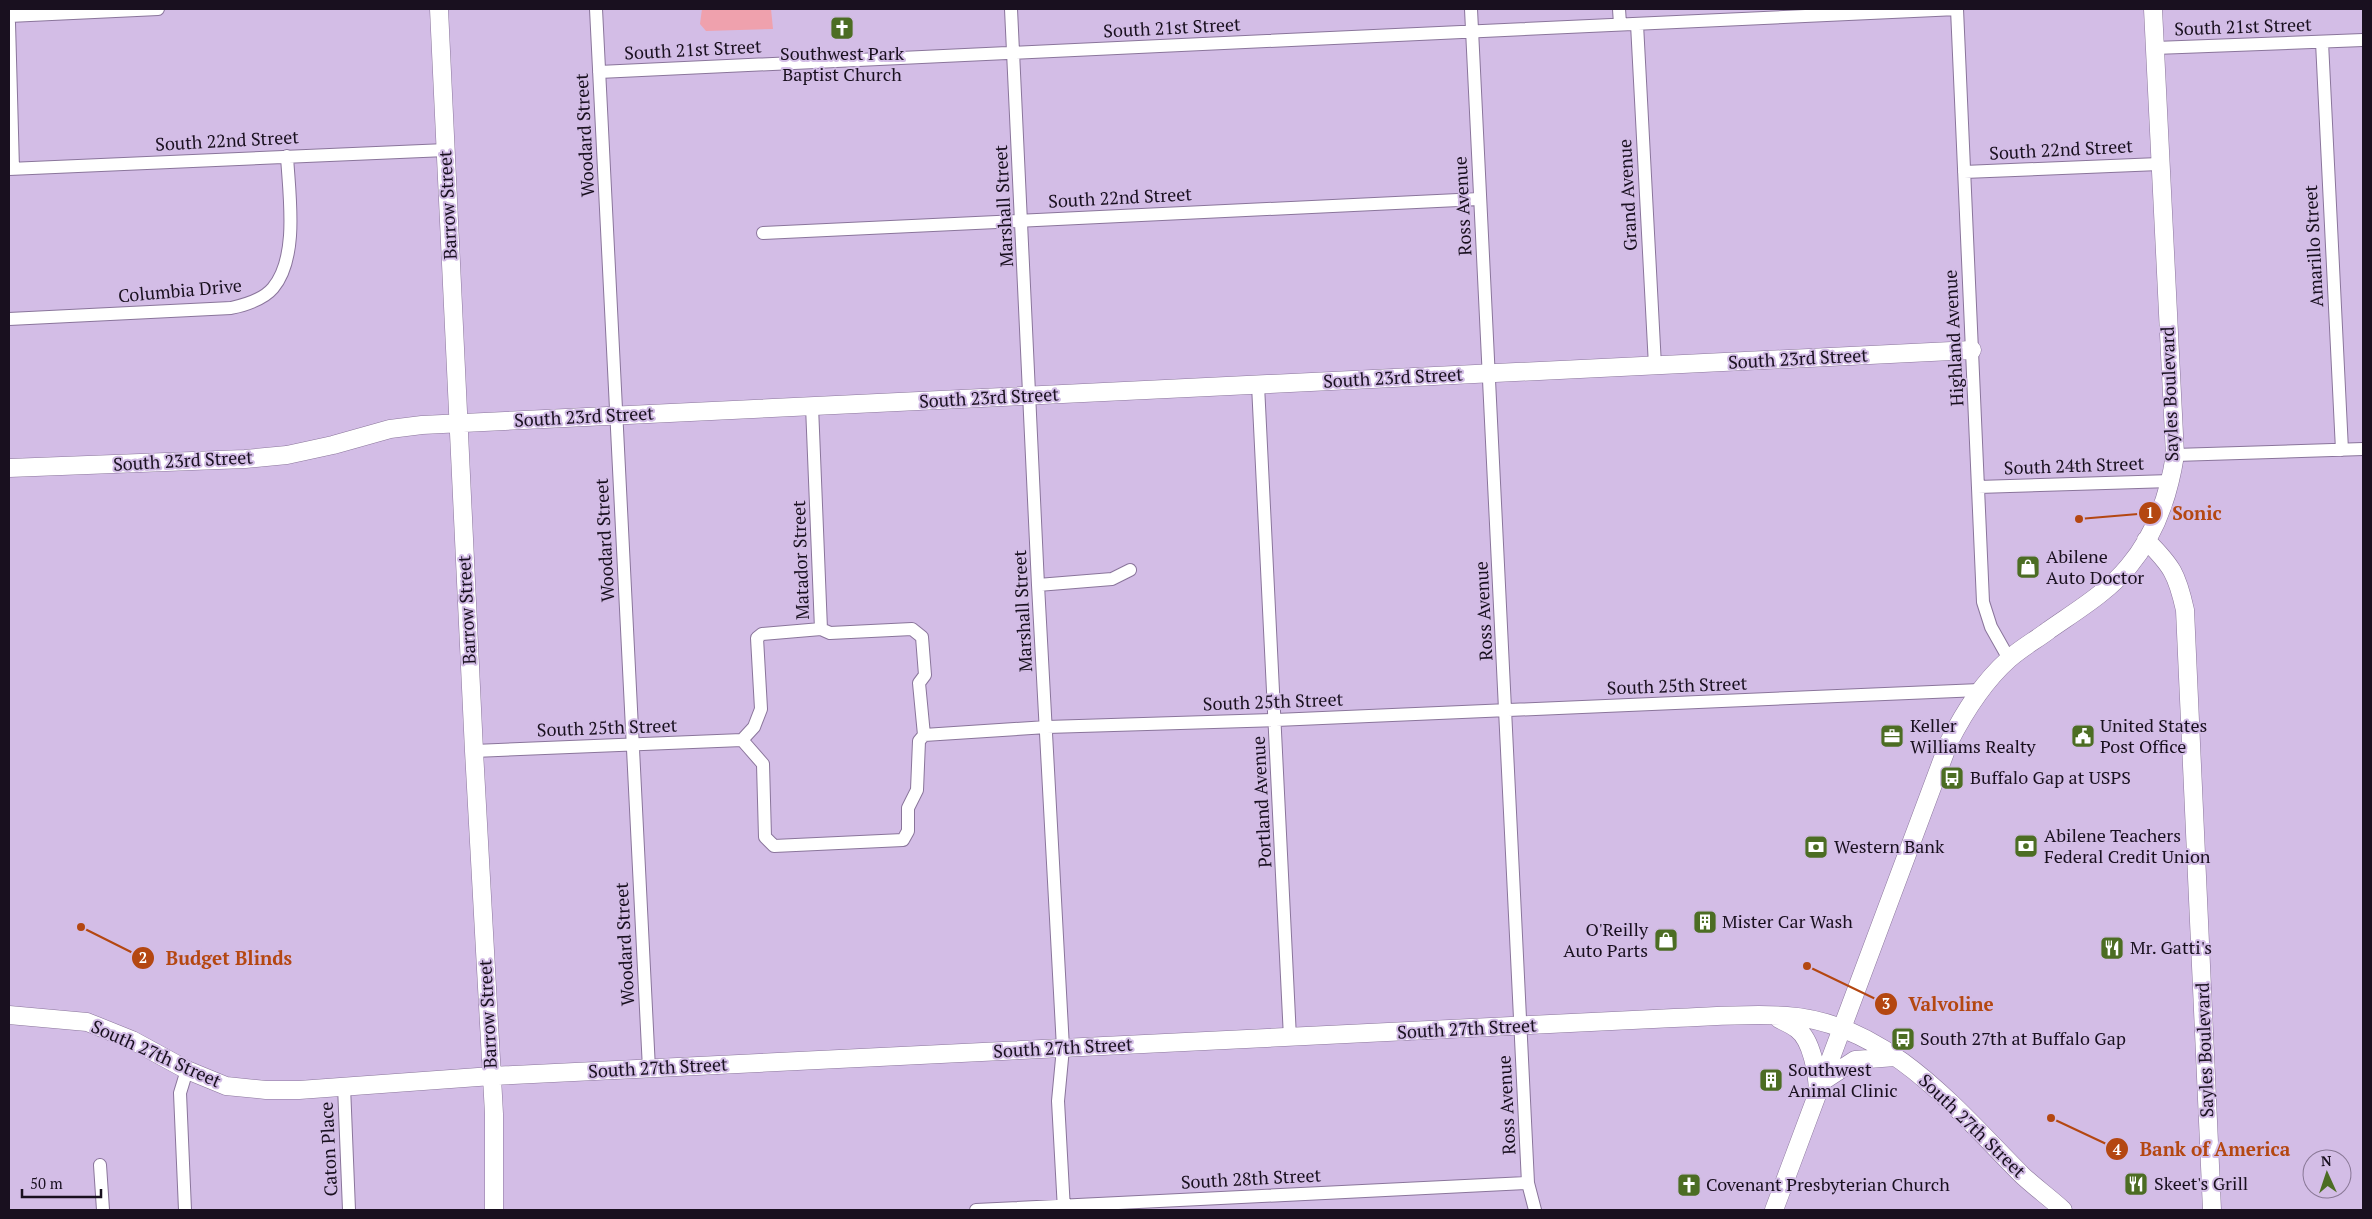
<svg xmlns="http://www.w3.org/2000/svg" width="2372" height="1219" font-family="'PT Serif',serif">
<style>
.green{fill:#efa1ad}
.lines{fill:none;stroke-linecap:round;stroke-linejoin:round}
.street-casing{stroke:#8a759b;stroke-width:14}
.secondary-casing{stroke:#8a759b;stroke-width:19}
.street{stroke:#fff;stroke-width:12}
.secondary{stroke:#fff;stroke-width:18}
.labels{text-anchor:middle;stroke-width:4;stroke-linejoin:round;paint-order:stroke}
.street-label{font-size:18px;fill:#19101f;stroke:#d3bde6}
.poi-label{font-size:18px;fill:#19101f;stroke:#d3bde6;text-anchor:start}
.leader{fill:none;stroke:#b44711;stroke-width:2}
.callout-dot{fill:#b44711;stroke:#d3bde6;stroke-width:2}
.mark-label{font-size:15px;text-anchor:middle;font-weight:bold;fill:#fff}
.callout-label{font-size:19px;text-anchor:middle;font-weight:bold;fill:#b44711;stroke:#d3bde6;stroke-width:4;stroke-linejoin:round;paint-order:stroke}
</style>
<rect width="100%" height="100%" fill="#d3bde6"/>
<path class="green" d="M702,9H771L773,29L706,31L700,24Z"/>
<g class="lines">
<g class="street-casing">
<path id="street" d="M596,9L649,1069
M1011,9L1038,585L1063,1048L1058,1101L1064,1210
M1471,9L1528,1183L1535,1210
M1619,9L1620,24
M1957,9L1983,602L1991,627L2009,659
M9,16L158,9
M9,23L13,169
M1637,24L1655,366
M2322,42L2342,450
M2155,48L2363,40
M599,72L1957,9
M9,169L446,150
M1964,172L2159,164
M763,233L1479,199
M9,319L231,308C245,305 263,300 273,288C299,257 289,194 287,156
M1258,385L1290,1038
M812,406L821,629L830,633L912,629L922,637L925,675L919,683L924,735
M2175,455L2363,449
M1978,487L2171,481
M1038,585L1112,579L1130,570
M742,740L763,764L765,837L774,846L903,840L908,831V808L917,790L919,741L924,735L1047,727L1276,720L1980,690
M474,751L742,740L754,727L761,709L757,638L762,634L821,629
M344,1086L349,1210
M100,1165L103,1210
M185,1210L180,1093L187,1070
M976,1210L1528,1183"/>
</g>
<g class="secondary-casing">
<path id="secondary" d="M439,9L474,751L494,1114V1210
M9,468L245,459L287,455L333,445L390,429L422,425L1972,350
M2146,540C2172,566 2177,574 2185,610L2212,1210
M9,1015L87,1022L132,1040L187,1070L226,1086L266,1090H299L492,1076L1674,1018C1711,1017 1750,1013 1787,1016C1888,1023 1957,1110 2023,1176C2036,1188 2050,1198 2063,1210
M1779,1019C1785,1022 1792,1025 1797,1029C1812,1040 1817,1073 1818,1090
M1823,1081L1855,1060L1895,1057
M1774,1210L1949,742C1965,711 1983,682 2009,659C2021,648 2036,640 2049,630C2076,611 2108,592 2129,566C2155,535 2169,494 2175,455L2153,9"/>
</g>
<use href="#street" class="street"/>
<use href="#secondary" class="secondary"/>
</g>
<defs>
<g id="church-square" transform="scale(1.25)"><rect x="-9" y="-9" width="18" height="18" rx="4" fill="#4c6d23" stroke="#d3bde6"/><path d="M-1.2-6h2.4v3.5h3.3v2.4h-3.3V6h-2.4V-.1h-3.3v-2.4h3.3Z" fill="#fff"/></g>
<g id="shop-square" transform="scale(1.25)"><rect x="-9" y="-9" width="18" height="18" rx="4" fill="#4c6d23" stroke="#d3bde6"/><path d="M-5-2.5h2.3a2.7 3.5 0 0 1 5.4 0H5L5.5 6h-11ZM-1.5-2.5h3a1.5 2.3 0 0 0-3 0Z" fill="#fff"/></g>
<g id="office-square" transform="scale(1.25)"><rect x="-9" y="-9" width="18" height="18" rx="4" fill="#4c6d23" stroke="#d3bde6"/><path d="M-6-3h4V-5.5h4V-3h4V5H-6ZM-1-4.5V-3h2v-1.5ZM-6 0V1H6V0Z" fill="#fff"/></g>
<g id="civic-square" transform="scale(1.25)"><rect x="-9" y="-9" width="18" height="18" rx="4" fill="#4c6d23" stroke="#d3bde6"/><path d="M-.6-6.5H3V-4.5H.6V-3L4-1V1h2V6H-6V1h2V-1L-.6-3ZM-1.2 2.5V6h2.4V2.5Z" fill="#fff"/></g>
<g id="bus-square" transform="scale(1.25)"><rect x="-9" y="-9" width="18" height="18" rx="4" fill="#4c6d23" stroke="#d3bde6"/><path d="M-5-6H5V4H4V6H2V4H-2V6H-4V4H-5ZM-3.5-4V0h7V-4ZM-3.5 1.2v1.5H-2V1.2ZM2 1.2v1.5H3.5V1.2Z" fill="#fff"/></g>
<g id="bank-square" transform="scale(1.25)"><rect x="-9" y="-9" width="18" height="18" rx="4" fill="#4c6d23" stroke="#d3bde6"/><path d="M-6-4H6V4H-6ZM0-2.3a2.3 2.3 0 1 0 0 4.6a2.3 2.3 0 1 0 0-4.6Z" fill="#fff"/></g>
<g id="building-square" transform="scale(1.25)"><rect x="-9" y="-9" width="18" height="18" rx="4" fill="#4c6d23" stroke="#d3bde6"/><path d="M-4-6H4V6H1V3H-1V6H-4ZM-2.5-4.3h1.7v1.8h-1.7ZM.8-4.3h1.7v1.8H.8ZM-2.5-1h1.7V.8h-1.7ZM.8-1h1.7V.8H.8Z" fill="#fff"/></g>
<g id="restaurant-square" transform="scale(1.25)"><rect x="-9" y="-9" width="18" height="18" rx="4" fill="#4c6d23" stroke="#d3bde6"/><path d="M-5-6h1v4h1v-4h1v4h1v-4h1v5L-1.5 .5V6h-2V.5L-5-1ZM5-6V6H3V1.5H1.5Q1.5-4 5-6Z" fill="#fff"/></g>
</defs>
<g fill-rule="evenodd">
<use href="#church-square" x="842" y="28"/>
<use href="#shop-square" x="2028" y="567"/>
<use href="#office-square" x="1892" y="736"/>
<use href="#civic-square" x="2083" y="736"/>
<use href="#bus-square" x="1952" y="778"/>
<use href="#bank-square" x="2026" y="846"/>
<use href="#bank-square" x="1816" y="847"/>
<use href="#building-square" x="1705" y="922"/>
<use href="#shop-square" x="1666" y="940"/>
<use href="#restaurant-square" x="2112" y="948"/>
<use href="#bus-square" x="1903" y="1039"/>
<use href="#building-square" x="1771" y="1080"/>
<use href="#restaurant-square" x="2136" y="1184"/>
<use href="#church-square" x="1689" y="1185"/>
</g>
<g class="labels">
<g class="street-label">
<text transform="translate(2243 27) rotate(-2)" y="6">South 21st Street</text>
<text transform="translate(1172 28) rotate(-3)" y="6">South 21st Street</text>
<text transform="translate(693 50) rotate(-3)" y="6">South 21st Street</text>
<text transform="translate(585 135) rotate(-93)" y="6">Woodard Street</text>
<text transform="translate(227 141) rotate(-3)" y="6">South 22nd Street</text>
<text transform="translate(2061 150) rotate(-3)" y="6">South 22nd Street</text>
<text transform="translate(1628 195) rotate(-93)" y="6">Grand Avenue</text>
<text transform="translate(1120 198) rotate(-3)" y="6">South 22nd Street</text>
<text transform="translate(448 205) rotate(-93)" y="6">Barrow Street</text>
<text transform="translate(1004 206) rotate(-93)" y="6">Marshall Street</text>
<text transform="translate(1463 206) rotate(-93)" y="6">Ross Avenue</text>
<text transform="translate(2314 246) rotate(-93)" y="6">Amarillo Street</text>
<text transform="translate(180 291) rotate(-5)" y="6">Columbia Drive</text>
<text transform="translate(1954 338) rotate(-93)" y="6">Highland Avenue</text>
<text transform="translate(1798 359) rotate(-3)" y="6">South 23rd Street</text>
<text transform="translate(1393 378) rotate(-3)" y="6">South 23rd Street</text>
<text transform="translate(2170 394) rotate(-92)" y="6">Sayles Boulevard</text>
<text transform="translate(989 398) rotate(-3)" y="6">South 23rd Street</text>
<text transform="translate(584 417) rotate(-3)" y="6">South 23rd Street</text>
<text transform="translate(183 461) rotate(-3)" y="6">South 23rd Street</text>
<text transform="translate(2074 466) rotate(-2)" y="6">South 24th Street</text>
<text transform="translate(605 540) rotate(-93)" y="6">Woodard Street</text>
<text transform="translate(801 560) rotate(-92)" y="6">Matador Street</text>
<text transform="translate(467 610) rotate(-93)" y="6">Barrow Street</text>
<text transform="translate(1023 611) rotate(-93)" y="6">Marshall Street</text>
<text transform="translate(1484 611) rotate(-93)" y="6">Ross Avenue</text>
<text transform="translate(1677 686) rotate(-2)" y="6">South 25th Street</text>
<text transform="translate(1273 702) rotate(-2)" y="6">South 25th Street</text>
<text transform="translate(607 728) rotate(-2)" y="6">South 25th Street</text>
<text transform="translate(1262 802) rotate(-93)" y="6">Portland Avenue</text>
<text transform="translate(625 944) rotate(-93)" y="6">Woodard Street</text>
<text transform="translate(488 1014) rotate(-93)" y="6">Barrow Street</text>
<text transform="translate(1467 1029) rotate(-3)" y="6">South 27th Street</text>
<text transform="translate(1063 1048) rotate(-3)" y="6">South 27th Street</text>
<text transform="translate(2205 1050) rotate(-92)" y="6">Sayles Boulevard</text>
<text transform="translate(156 1054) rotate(24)" y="6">South 27th Street</text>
<text transform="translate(658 1068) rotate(-3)" y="6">South 27th Street</text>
<text transform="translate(1507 1105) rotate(-93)" y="6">Ross Avenue</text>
<text transform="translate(1972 1126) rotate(44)" y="6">South 27th Street</text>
<text transform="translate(329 1149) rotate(-93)" y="6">Caton Place</text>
<text transform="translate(1251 1179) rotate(-3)" y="6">South 28th Street</text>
</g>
<g class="poi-label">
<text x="842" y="60" text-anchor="middle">Southwest Park<tspan x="842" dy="21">Baptist Church</tspan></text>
<text x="2046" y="563">Abilene<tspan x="2046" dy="21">Auto Doctor</tspan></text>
<text x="1910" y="732">Keller<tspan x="1910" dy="21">Williams Realty</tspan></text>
<text x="2100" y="732">United States<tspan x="2100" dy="21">Post Office</tspan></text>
<text x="1970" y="784">Buffalo Gap at USPS</text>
<text x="2044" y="842">Abilene Teachers<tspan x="2044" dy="21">Federal Credit Union</tspan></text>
<text x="1834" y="853">Western Bank</text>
<text x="1722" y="928">Mister Car Wash</text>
<text x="1648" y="936" text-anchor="end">O'Reilly<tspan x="1648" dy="21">Auto Parts</tspan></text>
<text x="2130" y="954">Mr. Gatti's</text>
<text x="1920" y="1045">South 27th at Buffalo Gap</text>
<text x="1788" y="1076">Southwest<tspan x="1788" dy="21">Animal Clinic</tspan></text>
<text x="2154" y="1190">Skeet's Grill</text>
<text x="1706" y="1191">Covenant Presbyterian Church</text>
</g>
</g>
<path class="leader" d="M2079 519L2150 513M81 927L143 958M1807 966L1886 1004M2051 1118L2117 1149"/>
<g class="callout-dot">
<circle cx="2079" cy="519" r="5"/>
<circle cx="81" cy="927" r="5"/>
<circle cx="1807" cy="966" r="5"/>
<circle cx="2051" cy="1118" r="5"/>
<circle cx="2150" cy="513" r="12"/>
<circle cx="143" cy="958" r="12"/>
<circle cx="1886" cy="1004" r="12"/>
<circle cx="2117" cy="1149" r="12"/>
</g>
<g class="mark-label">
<text x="2150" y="518">1</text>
<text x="143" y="963">2</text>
<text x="1886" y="1009">3</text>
<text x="2117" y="1155">4</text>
</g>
<g class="callout-label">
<text x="2197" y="520">Sonic</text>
<text x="229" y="965">Budget Blinds</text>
<text x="1951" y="1011">Valvoline</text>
<text x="2215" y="1156">Bank of America</text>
</g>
<rect width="2372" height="1219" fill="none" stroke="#19101f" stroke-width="20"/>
<g transform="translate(2327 1174) rotate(357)"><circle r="24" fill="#d3bde6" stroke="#897896"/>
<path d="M0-4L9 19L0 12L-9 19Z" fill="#4c6d23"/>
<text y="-8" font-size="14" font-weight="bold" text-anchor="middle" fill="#19101f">N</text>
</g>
<path d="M22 1189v8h79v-8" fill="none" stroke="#19101f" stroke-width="2.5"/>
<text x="30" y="1189" font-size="15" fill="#19101f" stroke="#d3bde6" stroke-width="4" paint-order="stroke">50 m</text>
</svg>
